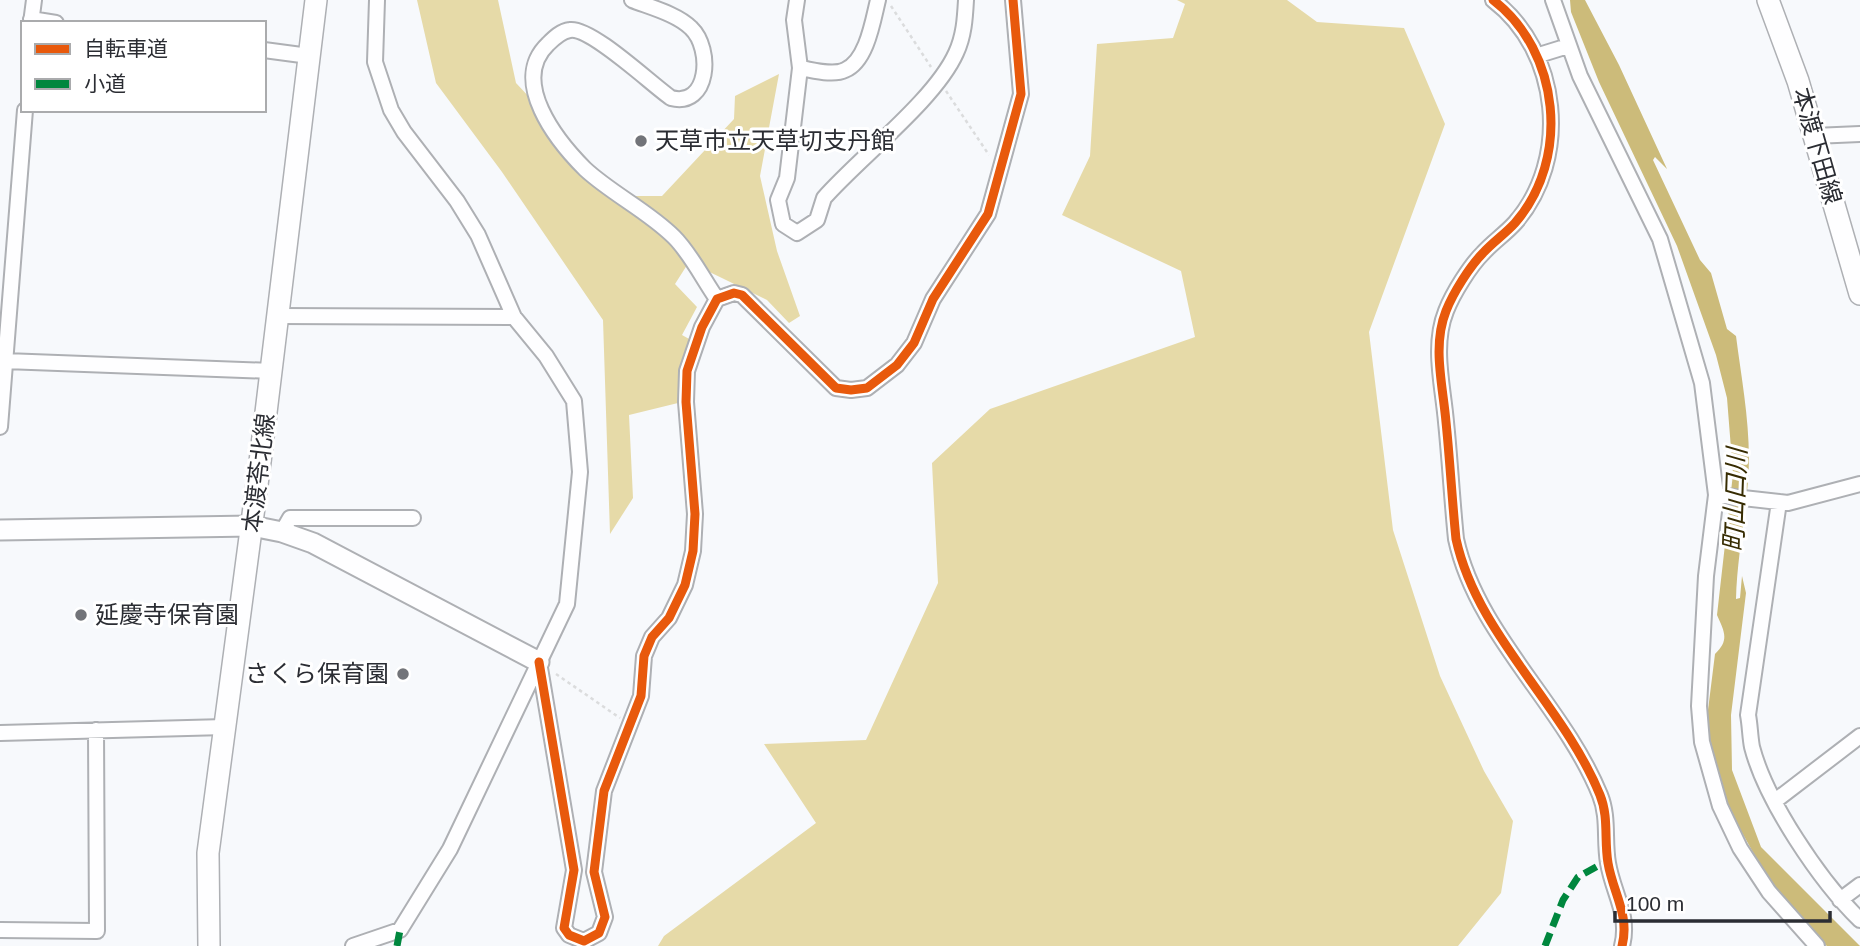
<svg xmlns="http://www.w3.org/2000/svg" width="1860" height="946" font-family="Arial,'Noto Sans JP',sans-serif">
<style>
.forest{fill:#e6daa8}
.water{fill:#ccbb7a}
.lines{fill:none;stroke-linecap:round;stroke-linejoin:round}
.street-casing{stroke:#aeb0b4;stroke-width:18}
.secondary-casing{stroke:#aeb0b4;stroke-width:23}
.primary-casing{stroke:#aeb0b4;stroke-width:24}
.path{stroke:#dbdcdd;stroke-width:2.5;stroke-dasharray:3.5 3.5;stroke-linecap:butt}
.street{stroke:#fefeff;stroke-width:14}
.secondary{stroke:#fefeff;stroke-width:19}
.primary{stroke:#fefeff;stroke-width:21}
.quiet{stroke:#00873e;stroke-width:7;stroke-dasharray:14 7;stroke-linecap:butt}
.cycleway-casing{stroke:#fff;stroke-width:13}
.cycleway{stroke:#e8590c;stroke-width:9}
.poi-dot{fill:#727479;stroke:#fff;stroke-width:2.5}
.labels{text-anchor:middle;stroke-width:6;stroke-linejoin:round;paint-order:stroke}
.poi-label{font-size:24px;fill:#2b2d33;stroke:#fff;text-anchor:start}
.street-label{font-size:24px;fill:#2b2d33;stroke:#fff}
.water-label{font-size:26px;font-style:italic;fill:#372c02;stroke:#fff}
</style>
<rect width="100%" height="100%" fill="#f7f9fc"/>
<path class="forest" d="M417,0H498L516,83L622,196H662L734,119L735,96L779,74L760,176L777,251L800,316L789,323L767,300L689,262L675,284L697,307L682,335L700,345L678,403L629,415L633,498L610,534L603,320L502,172L436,83Z
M1177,0H1287L1317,22L1404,28L1445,124L1369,332L1393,530L1440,676L1484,771L1513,821L1501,893L1458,946H658L664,936L816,823L764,744L866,740L938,583L932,463L990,409L1195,337L1181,271L1062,215L1090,156L1097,44L1173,38L1185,4Z"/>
<path class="water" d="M1570,0H1585L1619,65L1667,169L1655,157L1653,160L1700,260L1711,273L1727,329L1736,336C1742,383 1752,433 1748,481C1745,521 1737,559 1736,599L1740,598L1742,576L1746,593L1731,715L1732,770L1761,847L1860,946H1827L1817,939L1773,888L1726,804L1706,726L1715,654C1730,640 1724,631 1717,615L1733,474L1727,398L1716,355L1677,246L1599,82L1571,12Z"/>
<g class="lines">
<g class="street-casing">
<path id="street" d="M632,0C650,7 677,14 691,28C713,49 709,108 671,98C651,84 591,27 570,30C561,31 554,38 548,44C509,81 557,141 585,169C612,194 648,211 674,237C691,254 703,279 717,299
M797,0L794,20L800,68L787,178L778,200L783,224L797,233L817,220L824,198C860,157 935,100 956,53C964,36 965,18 966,0
M1493,0C1560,51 1571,159 1515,223C1505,234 1493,242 1483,253C1470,266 1453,293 1446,311C1432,346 1443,386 1446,422C1450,461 1452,500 1456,539C1477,635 1563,704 1600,795C1609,817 1604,840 1608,863C1613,893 1630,915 1622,946
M1553,0L1580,76L1660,239L1702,383L1716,495L1706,576L1699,706L1702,742L1720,806L1740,848L1769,892L1817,946
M31,19L56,23
M31,23L34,0
M264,50L309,56
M1539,55L1568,46
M800,68C813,70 833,76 845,70C867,61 873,20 878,0
M1814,136L1860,134
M279,316L514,317
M5,361L272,371
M0,427L25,110
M1716,495L1788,503L1860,484
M1779,502L1748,715C1750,725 1750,737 1752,747C1766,801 1820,881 1860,920
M282,532L290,518H413
M539,662L574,870L564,928L569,935L584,941L599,933L605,917L594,872L604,791L641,696L644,656L652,637L669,618L685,585L693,551L695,514L686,402L687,371L702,327L717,299L734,293L742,295L836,388L851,390L867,388L897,365L914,343L933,299L988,214L1021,94L1013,0
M0,733L225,727
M1775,801L1860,736
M1840,900L1860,885
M0,930L97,931L96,730
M353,946L400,930L450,849L567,604L580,472L574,401L546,356L514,317L478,235L457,201L404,132L391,110L375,62L377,0"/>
</g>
<g class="secondary-casing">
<path id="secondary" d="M0,530L252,526L282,532L313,543L539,662"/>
</g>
<g class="primary-casing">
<path id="primary" d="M1768,0L1798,81L1860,294
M209,946L208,853L260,462L316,0"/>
</g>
<path class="path" d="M891,6L931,67
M946,91L989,155
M556,674L620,718"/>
<use href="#street" class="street"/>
<use href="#secondary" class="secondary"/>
<use href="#primary" class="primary"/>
<path class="quiet" d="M397,946L400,930
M1545,946L1563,900L1578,877L1607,861"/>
<g class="cycleway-casing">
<path id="cycleway" d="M1493,0C1560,51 1571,159 1515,223C1505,234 1493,242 1483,253C1470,266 1453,293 1446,311C1432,346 1443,386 1446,422C1450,461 1452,500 1456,539C1477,635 1563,704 1600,795C1609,817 1604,840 1608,863C1613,893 1630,915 1622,946
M539,662L574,870L564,928L569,935L584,941L599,933L605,917L594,872L604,791L641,696L644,656L652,637L669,618L685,585L693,551L695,514L686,402L687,371L702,327L717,299L734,293L742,295L836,388L851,390L867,388L897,365L914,343L933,299L988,214L1021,94L1013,0"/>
</g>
<use href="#cycleway" class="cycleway"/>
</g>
<g class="poi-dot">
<circle cx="641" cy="141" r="7"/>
<circle cx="81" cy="615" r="7"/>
<circle cx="403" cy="674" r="7"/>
</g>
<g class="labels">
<g class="poi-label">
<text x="655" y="149">天草市立天草切支丹館</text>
<text x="95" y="623">延慶寺保育園</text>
<text x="389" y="682" text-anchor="end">さくら保育園</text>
</g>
<g class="street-label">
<text transform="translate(1817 146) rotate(74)" y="8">本渡下田線</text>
<text transform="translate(259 473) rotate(-83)" y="8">本渡苓北線</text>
</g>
<g class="water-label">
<text transform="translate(1735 500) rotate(-88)" y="9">町山口川</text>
</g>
</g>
<rect x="21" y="21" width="245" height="91" fill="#ffffff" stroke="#aaabad" stroke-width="2"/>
<rect x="35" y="44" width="35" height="10" fill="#e8590c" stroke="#aaabad" stroke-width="2"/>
<text x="84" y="56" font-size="21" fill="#2b2d33">自転車道</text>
<rect x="35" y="79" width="35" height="10" fill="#00873e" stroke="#aaabad" stroke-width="2"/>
<text x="84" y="91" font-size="21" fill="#2b2d33">小道</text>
<path d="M1615 911v10h215v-10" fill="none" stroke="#2b2d33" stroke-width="3.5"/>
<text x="1626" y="911" font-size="21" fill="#2b2d33" stroke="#ffffff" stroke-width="5" paint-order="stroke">100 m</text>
</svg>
